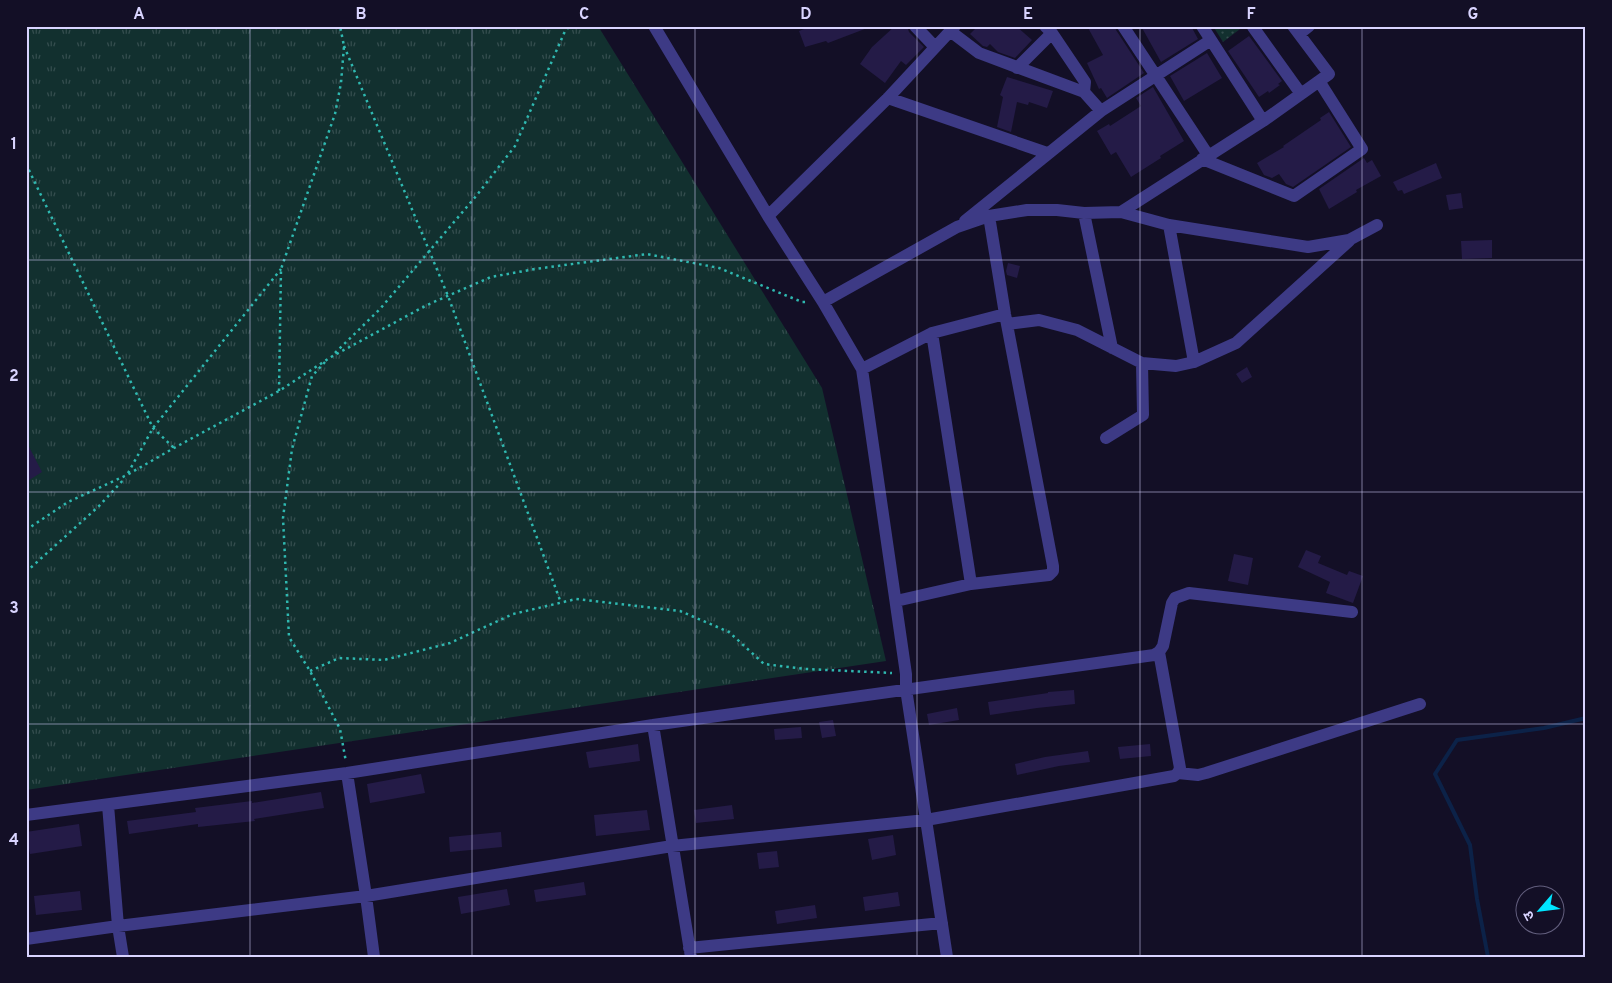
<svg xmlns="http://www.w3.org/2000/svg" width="1612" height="983" font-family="Overpass,'Noto Sans Devanagari',sans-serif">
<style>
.grass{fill:url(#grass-tufts)}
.park{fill:url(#park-dots)}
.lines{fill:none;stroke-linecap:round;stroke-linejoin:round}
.stream{stroke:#0c2248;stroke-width:4}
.building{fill:#241b47}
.path{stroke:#2fb8b0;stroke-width:2.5;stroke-dasharray:2.5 4;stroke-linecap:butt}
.minor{stroke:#3d3a85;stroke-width:12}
.grid{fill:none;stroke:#d9d4ff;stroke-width:1;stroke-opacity:0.55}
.neatline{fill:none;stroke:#d9d4ff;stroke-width:2}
.grid-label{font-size:16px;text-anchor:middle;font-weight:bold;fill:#d9d4ff}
</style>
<defs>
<pattern id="grass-tufts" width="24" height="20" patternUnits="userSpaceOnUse" patternTransform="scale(1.25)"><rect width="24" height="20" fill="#12302f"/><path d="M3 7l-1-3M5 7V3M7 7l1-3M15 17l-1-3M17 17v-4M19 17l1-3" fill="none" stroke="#344d4e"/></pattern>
<pattern id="park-dots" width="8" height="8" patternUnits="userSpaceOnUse" patternTransform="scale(1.25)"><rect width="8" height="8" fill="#12302f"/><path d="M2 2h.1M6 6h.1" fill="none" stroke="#344d4e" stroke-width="1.8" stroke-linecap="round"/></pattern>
</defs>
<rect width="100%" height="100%" fill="#130f26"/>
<path class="grass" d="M26,26H598L822,388L886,661L26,790Z"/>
<path class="park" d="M1213,26H1244L1223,42Z"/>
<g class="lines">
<path class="stream" d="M1488,957L1477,899L1470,845L1435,774L1457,740L1544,728L1586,718"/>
</g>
<path class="building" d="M812,26H870V27L828,43L826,41L805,47L799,31Z
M895,26H907L909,32L924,47L906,65L901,61L885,83L860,64L872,47Z
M978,26H1016L1032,40L1015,58L998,52L990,44L987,47L983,46L970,34Z
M1087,26H1115L1116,30L1144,73L1107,98L1101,88L1099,89L1087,63L1103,55Z
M1141,26H1191L1198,39L1161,62Z
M1249,36L1282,81L1278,84L1280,85L1269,93L1268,91L1259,97L1228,51Z
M1207,53L1222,78L1184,101L1170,76Z
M1007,77L1053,91L1047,108L1029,102L1028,105L1017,102L1011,132L997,127L1003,97L1000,95Z
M1153,87L1184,141L1160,156L1161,158L1131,177L1116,152L1111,155L1097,131L1109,124L1110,126L1141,106L1136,98Z
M1329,112L1351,147L1293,187L1286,184L1279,174L1272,178L1264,175L1257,163L1284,147L1283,146L1321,120L1320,118Z
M1364,158L1367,163L1372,160L1381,176L1356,190L1357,192L1329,209L1319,189Z
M1436,163L1442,178L1404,194L1402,190L1398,191L1393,182Z
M1461,193L1463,208L1449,210L1446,195Z
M1492,240V258L1462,259L1461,241Z
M1008,263L1020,266L1017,278L1007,275L1006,271Z
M1247,367L1252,377L1242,383L1236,374Z
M26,441L42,472L26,482Z
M1306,550L1321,556L1318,563L1347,575L1349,571L1363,576L1353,603L1326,593L1330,582L1298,567Z
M1234,554L1253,558L1248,585L1228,581Z
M1074,690L1075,704L1037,708L990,715L988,702L1048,693V692Z
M957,708L959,720L929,725L927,714Z
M833,720L836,736L822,738L819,722Z
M801,727L802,738L775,740L774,729Z
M638,744L640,761L589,768L586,752Z
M1150,744L1151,756L1120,759L1118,747Z
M1088,751L1090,762L1059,766L1017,775L1015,764L1045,757Z
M421,774L425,793L370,803L367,784Z
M321,792L324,808L254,819L255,821L198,827V824L129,834L127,821L196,812L195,808L252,801V803Z
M732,805L734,819L696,823L694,810Z
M647,810L650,830L596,836L594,815Z
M79,824L82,846L30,854L26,832Z
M501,832L502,847L450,852L449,837Z
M893,835L896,855L872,860L868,839Z
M777,851L779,867L759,869L757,853Z
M584,882L586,895L536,902L534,890Z
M507,889L510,905L461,914L458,897Z
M80,891L82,910L36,915L34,896Z
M898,892L900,906L865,911L863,897Z
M815,905L817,918L777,924L775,911Z"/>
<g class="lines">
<path class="path" d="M344,46L448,296L561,603
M26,164L153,428L174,448
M335,353L380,309L477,195L515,146L565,31L570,26
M325,362L312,376L292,449L283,518L289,637L310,671L340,729L346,762
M279,391L281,269L335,114L341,83L344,46L340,26
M128,473L153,428L281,269
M26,530L68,502L127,475L174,448L279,391L331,357L427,305L491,277L535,269L647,254L719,268L802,302H807
M26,572L99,506L125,478
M310,671L339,658L384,660L450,643L513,614L576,599L680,611L729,632L764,664L806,669L892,673"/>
<path class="minor" d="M654,26L768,216L823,302L862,369L906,674V689L947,957
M915,26L935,47
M1045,26L1052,33L1085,82L1084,92
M1123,26L1208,155
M1202,26L1263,121
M1253,27L1301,94
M950,31L979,53L1084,92L1101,111
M1299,34L1309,26
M1017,68L1052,33
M888,98L1047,153
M1202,159L1294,196L1362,149L1319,81
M1121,212L1263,121L1329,74L1293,26
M1084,213L1112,348
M768,216L888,98L955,26
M965,221L1101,111L1211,40
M1169,225L1194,362
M823,302L957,227L989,216L1027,210H1057L1084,213L1121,212L1169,225L1308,247L1349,240L1377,225
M1007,324L1039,320L1077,330L1142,363L1176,366L1194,362L1236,343L1349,241
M932,333L971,584L1049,575L1053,571V566L1005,314L989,216
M862,369L932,333L1005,314
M1106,438L1143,415L1142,363
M896,601L971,584
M653,725L691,957
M347,773L366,896L374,957
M1178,773L1198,775L1206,773L1420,704
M108,805L118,926L123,957
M26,815L347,773L653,725L1154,655L1159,652L1163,646L1172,603L1175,598L1189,593L1352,612
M26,939L118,926L366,896L672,846L926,820L1174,776L1178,773L1180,768L1159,652
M689,948L942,923"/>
</g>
<path class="grid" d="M250,26V957M472,26V957M695,26V957M917,26V957M1140,26V957M1362,26V957M26,260H1586M26,492H1586M26,724H1586"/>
<rect width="1612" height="983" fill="none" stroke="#130f26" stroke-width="55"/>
<g transform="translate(1540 910) rotate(242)"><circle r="24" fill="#130f26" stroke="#625e7d"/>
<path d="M0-4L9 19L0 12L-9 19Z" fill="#00e5ff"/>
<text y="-8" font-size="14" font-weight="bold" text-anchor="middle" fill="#d9d4ff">उ</text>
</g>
<rect x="28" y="28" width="1556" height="928" class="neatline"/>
<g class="grid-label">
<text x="139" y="19">A</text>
<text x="361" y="19">B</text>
<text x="584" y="19">C</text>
<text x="806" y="19">D</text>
<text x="1028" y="19">E</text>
<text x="1251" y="19">F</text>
<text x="1473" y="19">G</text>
<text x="14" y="149">1</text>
<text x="14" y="381">2</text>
<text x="14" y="613">3</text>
<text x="14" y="845">4</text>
</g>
</svg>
